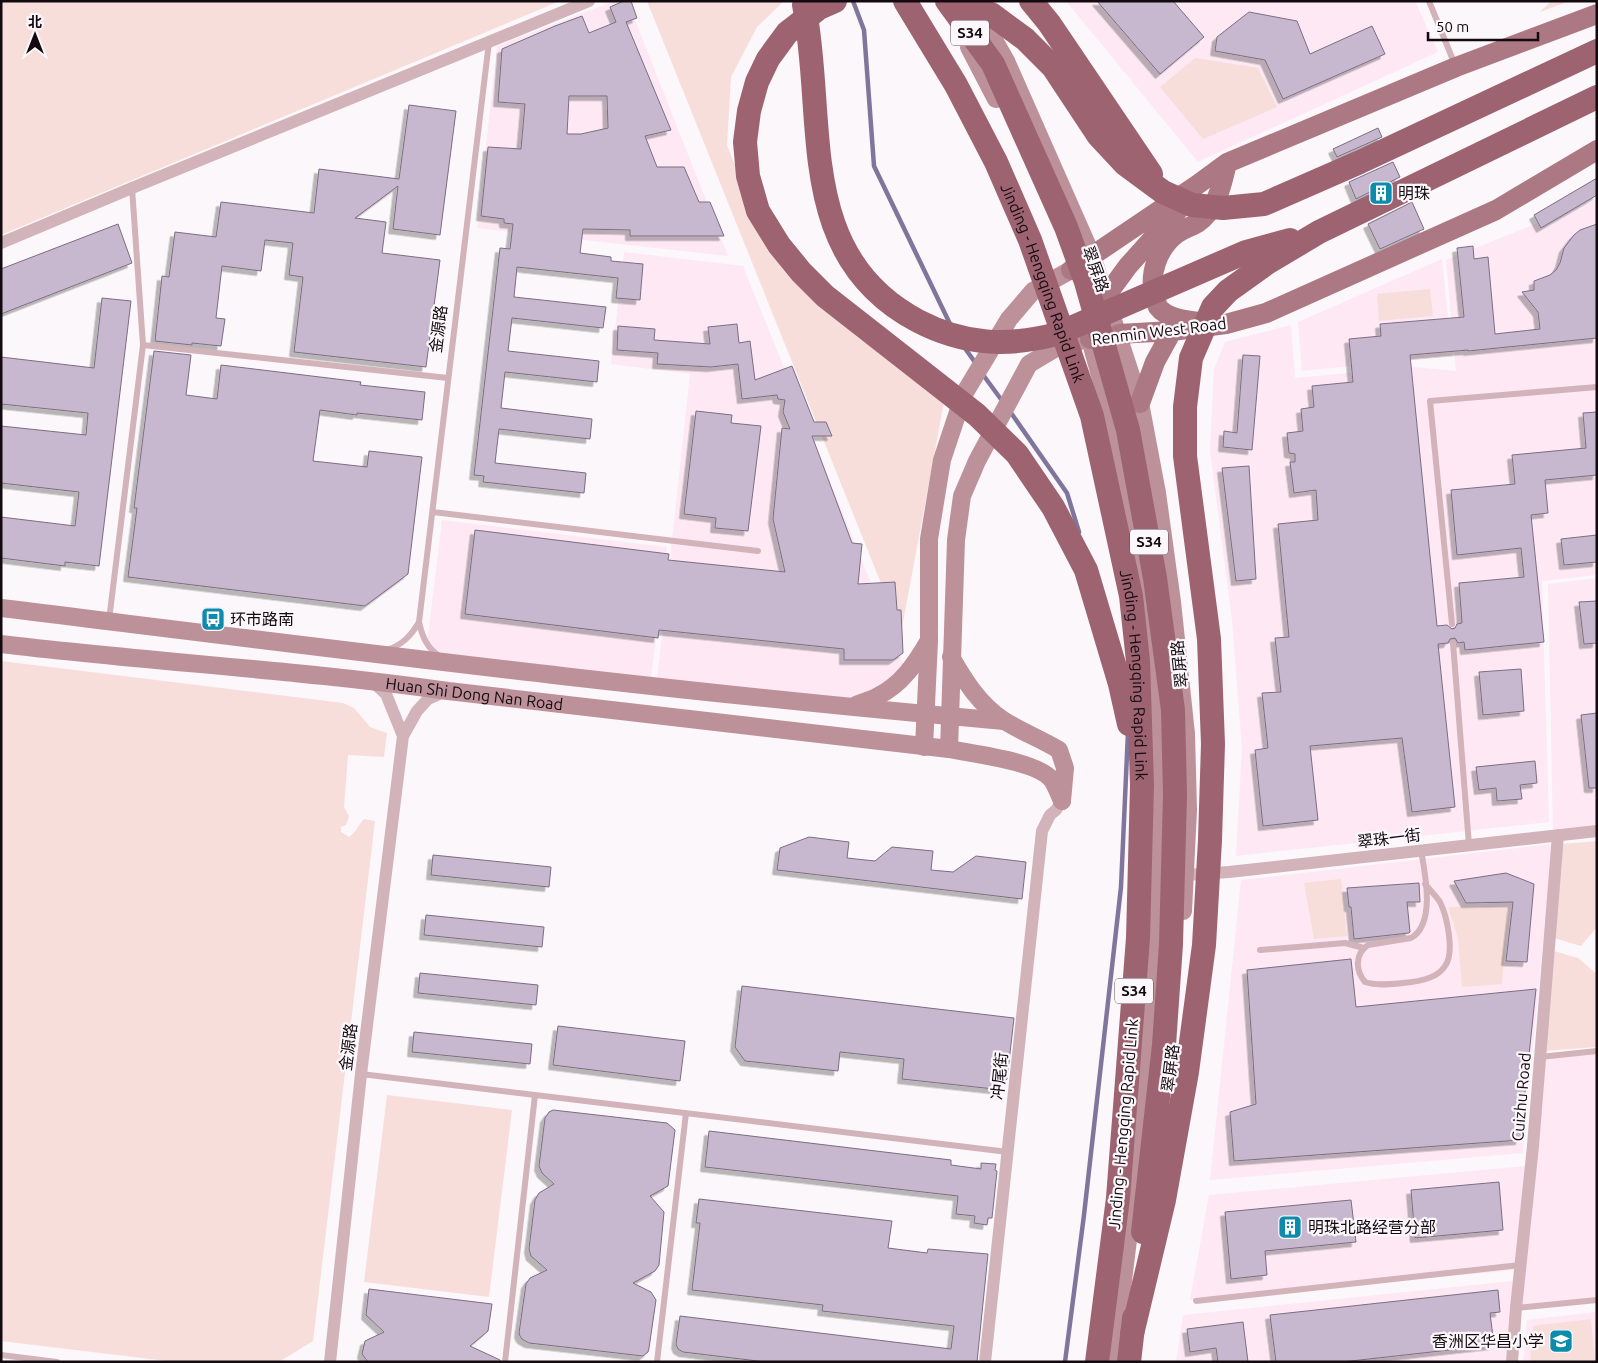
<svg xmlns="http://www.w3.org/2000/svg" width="1598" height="1363" font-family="Ubuntu,'Noto Sans SC',sans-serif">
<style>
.built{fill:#fde8f4}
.green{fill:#f7deda}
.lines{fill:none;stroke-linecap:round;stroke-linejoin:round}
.stream{stroke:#80769d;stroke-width:4.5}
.building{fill:#c8b8cf;stroke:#7c6d82;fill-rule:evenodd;filter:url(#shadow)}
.lane{stroke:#d1b3b9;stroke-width:6}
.street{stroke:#d1b3b9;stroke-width:12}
.secondary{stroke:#bc919a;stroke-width:18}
.primary{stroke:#ac7884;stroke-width:20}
.highway{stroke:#9d6371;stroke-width:24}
.labels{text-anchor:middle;stroke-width:4.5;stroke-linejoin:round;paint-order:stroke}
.shield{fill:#fcf7fa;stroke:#595156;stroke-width:1}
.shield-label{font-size:15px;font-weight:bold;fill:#130a10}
.poi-label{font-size:16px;fill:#130a10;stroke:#fcf7fa;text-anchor:start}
.street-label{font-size:16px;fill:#130a10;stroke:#fcf7fa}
</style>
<defs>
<filter id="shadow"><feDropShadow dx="-4.5" dy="4.5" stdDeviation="0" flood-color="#0004"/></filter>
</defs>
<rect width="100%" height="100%" fill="#fcf7fa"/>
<path class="built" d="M614,1L628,2L728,256L477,228L497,46Z
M1066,1H1415L1438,52L1198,162Z
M1597,199V575L1542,581L1549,822L1236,856L1242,749L1232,620L1210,451L1214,369L1225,342L1291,325L1295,378L1413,367L1456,371L1446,260Z
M624,252L743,266L906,670L862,704L657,680L690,374L611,364Z
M1442,259L1452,356L1302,371L1298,322Z
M442,520L667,547L651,679L426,652Z
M1597,578V827L1553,831L1548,584Z
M1552,844L1523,1153L1210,1180L1241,880Z
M1597,1052V1300L1516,1307L1541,1058Z
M1527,1166L1516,1270L1190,1300L1209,1195Z
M1513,1281L1506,1362H1176L1183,1315Z
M1596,1312L1597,1362H1523L1527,1320Z"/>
<path class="green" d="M1,1H560L1,235Z
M647,1H784L757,27L731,77L727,145L761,231L857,337L945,397L901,633Z
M1551,1H1570L1540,12Z
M1195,58L1258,68L1277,107L1203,139L1160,87Z
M1430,289L1433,316L1379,321L1377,294Z
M1,661L343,703L354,708L370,727L387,733L384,757L348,755L344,807L349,816L346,825L341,827V832L349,837C356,832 358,825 364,819L375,821L313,1341L279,1362H175L1,1341Z
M1597,841V927L1581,946L1554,938L1562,844Z
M1341,879L1347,936L1314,939L1304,883Z
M1508,906L1502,984L1462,987L1458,938L1448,907Z
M1554,951L1578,958L1597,974V1047L1545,1051Z
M387,1095L512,1110L489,1297L364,1282Z
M1591,1319L1595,1362H1530L1533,1326Z"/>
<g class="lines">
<path class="stream" d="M853,1L864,30L874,166L951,326
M964,347L977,365
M981,372L1003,402
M1009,410L1067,493L1079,532
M1065,1362L1084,1215L1121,887L1128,732"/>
</g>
<path class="building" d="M624,1H631L637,18L626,22L671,130L645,136L657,167H684L699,202H710L724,236H630V230L583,229L580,253L611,257V261L643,264L640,300L616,298L618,278L517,267L514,297L606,307L603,328L512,318L508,351L599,361L597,382L505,372L501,408L592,419L590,439L499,429L495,463L586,473L584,493L483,482L484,476L474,475L500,248L510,249L513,224L504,223V219L481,216L488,147L521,149L525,104L498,102L502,49L555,26L582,16L589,33L616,22L610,7ZM569,96H607L608,128L581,134H567Z
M1097,1H1173L1204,37L1160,74Z
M1249,12L1297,21L1310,54L1372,26L1385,54L1283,99L1265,60L1215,51L1217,37Z
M409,105L456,111L440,235L393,229L398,186L355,218L386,222L382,253L440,260L426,367L294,352L303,277L289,275L293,243L265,240L261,271L222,266L216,318L225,319L221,346L192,343V345L155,341L162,276L169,277L175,232L216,237L221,202L314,213L319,169L399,179Z
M1378,128L1382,137L1337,157L1333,149Z
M1393,162L1400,177L1356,199L1349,182Z
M1597,178V195L1541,228L1534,215Z
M1412,202L1424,229L1380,249L1368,224Z
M118,224L132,263L1,314V269Z
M1597,224V338L1468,351V350L1410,355L1437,626L1447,625L1452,629L1455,628L1457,624L1462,623L1459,583L1524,577L1521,548L1457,555L1451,490L1515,484L1512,455L1586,448L1583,413L1597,412V475L1545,480L1548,513L1531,515L1544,642L1465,650L1464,642L1458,643L1455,638L1450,639L1448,643L1438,644L1455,807L1412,812L1402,738L1310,746L1318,820L1263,826L1255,750L1268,748L1262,693L1281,692L1275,638L1289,637L1278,524L1318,520L1316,490L1294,493L1290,462H1295V454L1289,453L1287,433L1303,431L1301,409L1314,407L1312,386L1353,382L1349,339L1381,336L1380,324L1464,317L1457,248L1473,246L1474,259L1488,257L1495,334L1540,329L1538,312L1522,292L1534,290V281L1550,275L1556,270L1560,263L1564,248L1574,235L1580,230Z
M102,298L131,301L99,566L65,562V566L1,558V517L75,526L79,492L1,483V426L86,435L88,413L1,404V357L94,368Z
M737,324L739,343L750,341L755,380L792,366L814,422H826L832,436H812L852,543L862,544L858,584L895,582L897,610H901L903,653L893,660H844V649L659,630L658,638L465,614L475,530L669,554L668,560L785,572L773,519L782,428L790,429L783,412L785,400L778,399L777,395L742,399L738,364L711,367L657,364L658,353L617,350L618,326L655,329L654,340L710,344L708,327Z
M154,351L191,355L186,395L217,399L221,365L361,382L360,385L425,392L422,420L357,413V415L320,410L313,461L367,467L369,451L422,457L408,574L365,606L128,577L137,508H134Z
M1243,355L1260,356L1252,450L1223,447L1224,431L1237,433Z
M696,411L732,415L731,423L761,426L748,531L715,528L716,518L684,514Z
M1249,466L1256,579L1236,581L1222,468Z
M1597,535V562L1564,565L1561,539Z
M1597,601V643L1584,644L1579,602Z
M1521,669L1524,711L1483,715L1479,672Z
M1597,713V788H1589L1581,715Z
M1535,761L1537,783L1520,785L1522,799L1497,801L1496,788L1479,790L1476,767Z
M809,837L849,842L847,858L875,861L892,847L933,851L931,870L953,872L976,856L1026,862L1022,899L777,870L780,848Z
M433,855L551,867L549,887L431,875Z
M1506,873L1534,884L1527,962L1506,961L1513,902L1466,903L1454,881Z
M1419,883L1420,902H1407L1410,932L1409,933L1354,939L1351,907H1349L1347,888Z
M426,915L544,927L542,947L424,935Z
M1351,959L1356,1007L1536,989L1520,1140L1234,1161L1230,1112L1256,1104L1247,970Z
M420,973L538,985L536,1005L418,993Z
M742,986L1014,1018L1007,1079L994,1089L902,1079L904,1059L840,1052L838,1071L745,1061L735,1047Z
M558,1026L685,1041L680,1081L553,1065Z
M414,1032L532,1044L530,1064L412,1052Z
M553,1110L667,1123L675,1130L668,1186L650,1196L664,1212L659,1265L655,1271L633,1283L651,1292L656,1300L649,1348L648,1352L643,1356L529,1343L522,1339L520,1336L519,1333L526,1284L530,1278L547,1270L531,1256L529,1249L535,1200L539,1193L554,1184L542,1173L539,1166L545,1118L549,1112Z
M709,1131L951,1160V1165L981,1169V1163L996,1164L995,1170L997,1171L992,1218H988L987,1225L974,1223L975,1216L956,1214L958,1196L705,1167Z
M1499,1182L1503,1230L1415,1238L1411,1190Z
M699,1199L892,1221L888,1248L927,1253L928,1249L988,1254L977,1362H766L683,1352L678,1349L676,1344L680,1316L951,1349L954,1326L822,1311L823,1305L692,1290L700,1223H696Z
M1351,1200L1356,1242L1265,1251L1267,1275L1231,1279L1225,1212Z
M369,1289L492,1304L488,1331L470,1346L500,1360V1362H368L362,1354L365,1341L384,1332L366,1315Z
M1498,1290L1500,1312L1490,1313L1494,1345L1342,1362H1276L1270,1315Z
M1243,1322L1248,1362H1218L1216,1348L1190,1352L1187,1329Z"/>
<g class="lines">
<path class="lane" d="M1429,1L1455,65
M132,188L143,345L448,378
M433,512L758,551
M109,620L143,345
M419,622L489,42
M1452,624L1430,401L1597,387
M1453,643L1469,845
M387,650C402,645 411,636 419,622C422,636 427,649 441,657
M1421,850C1425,873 1436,924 1411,938L1368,945C1355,954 1355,970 1365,982C1377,986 1391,984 1403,983C1417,982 1437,979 1445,966C1455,953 1447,916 1440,902C1436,896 1430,890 1425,884
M1260,950L1345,943L1364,948
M1540,1057L1597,1051
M361,1074L1008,1152
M1196,1301L1520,1265
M1516,1308L1597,1300
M1,1355L57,1362
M505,1362L535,1095
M657,1362L686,1113"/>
<path class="street" d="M1,243L132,188L589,1
M371,680L386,694L403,736
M1185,875L1229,872L1597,831
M330,1362L361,1074L403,736L417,711L428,699L446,691
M985,1362L1042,831L1050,815L1056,810L1062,801
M1512,1362L1516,1308L1533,1146L1558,835"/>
<g class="secondary">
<path d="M974,5L1006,61L1092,256L1140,403L1157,493L1172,602L1186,734L1188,810L1183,911"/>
<path d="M969,47L996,99"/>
<path d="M1086,325L1110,411L1133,527L1153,680L1156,783L1155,881L1151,994L1133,1199L1113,1362"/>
<path d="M1,608C335,649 669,692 1004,721"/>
<path id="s1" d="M1,644C150,662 300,670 448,691L949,749C973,754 1037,761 1052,780C1056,786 1059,794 1062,801"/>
<path d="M951,657C965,681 979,704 1003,720C1020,731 1041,739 1059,750L1065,768L1062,801"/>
<path d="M856,705C863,702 871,700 878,696C901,685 916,663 928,642"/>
<path d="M924,747L929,641V539L942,460L964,394L1009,319L1033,291L1071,270"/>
<path d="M949,749L956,540L962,496L977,461L1029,364L1056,348L1078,342"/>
</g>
<path class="primary" d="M1071,270L1197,185L1227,163L1456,67L1597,14
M1202,322C1188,321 1167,319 1158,307C1157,305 1156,300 1155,296C1148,275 1158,248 1176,234C1188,225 1196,228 1208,213C1219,199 1223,180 1227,163
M1119,334L1172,331L1226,324L1266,313L1496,210L1597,150
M1090,339L1106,296L1128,266L1188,199
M1140,403L1155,362L1172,331"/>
<g class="highway">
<path d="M835,1L819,8L787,33L768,59L757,82L749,111L745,142L748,176L758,211L779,245L801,272L825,296L977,415L1017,454L1053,507L1086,570L1120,684L1129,724"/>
<path id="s2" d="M905,1L956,85L996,162L1030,240L1092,416L1131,596L1138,661L1142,785L1138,938L1118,1198L1097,1362"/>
<path d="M947,1L993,64L1066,227L1086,282L1128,430L1155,578L1173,710L1175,795L1171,944L1164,1045L1143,1232"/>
<path d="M955,1L991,14L1025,39L1053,67L1098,135L1125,164L1163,192L1192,205L1223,208L1264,204L1360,162L1597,51"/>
<path d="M1031,1L1049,23L1151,174"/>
<path d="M804,5C827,120 793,255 918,321C964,345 1008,347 1057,334L1246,252L1290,240"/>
<path d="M1132,1334L1164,1200L1187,1072L1204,945L1210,840L1213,744L1209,639L1185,456V407L1191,358L1213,307L1228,291L1267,263L1319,232L1597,97"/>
<path d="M1129,1362L1134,1318"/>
</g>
</g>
<defs>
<g id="building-square" transform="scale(1.25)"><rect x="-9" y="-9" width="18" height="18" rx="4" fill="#0c8bac" stroke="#fcf7fa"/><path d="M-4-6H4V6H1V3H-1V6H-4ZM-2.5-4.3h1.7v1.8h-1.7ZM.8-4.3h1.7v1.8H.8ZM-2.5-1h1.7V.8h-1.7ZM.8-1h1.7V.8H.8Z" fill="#fff"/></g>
<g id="bus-square" transform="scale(1.25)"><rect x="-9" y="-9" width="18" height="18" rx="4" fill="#0c8bac" stroke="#fcf7fa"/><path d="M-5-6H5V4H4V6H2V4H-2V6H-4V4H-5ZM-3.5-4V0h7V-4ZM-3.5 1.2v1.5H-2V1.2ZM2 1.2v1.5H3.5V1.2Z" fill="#fff"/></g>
<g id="school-square" transform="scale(1.25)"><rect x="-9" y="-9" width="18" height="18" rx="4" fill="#0c8bac" stroke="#fcf7fa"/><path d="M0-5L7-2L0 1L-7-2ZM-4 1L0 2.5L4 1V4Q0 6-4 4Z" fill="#fff"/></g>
</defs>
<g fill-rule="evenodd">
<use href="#building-square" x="1381" y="193"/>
<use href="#bus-square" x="213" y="619"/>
<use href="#building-square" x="1290" y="1227"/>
<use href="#school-square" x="1561" y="1341"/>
</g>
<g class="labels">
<g class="shield">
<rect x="951" y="20.5" width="38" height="25" rx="4"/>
<rect x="1130" y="529.5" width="38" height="25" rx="4"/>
<rect x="1115" y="978.5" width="38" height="25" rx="4"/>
</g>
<g class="shield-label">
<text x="970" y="38">S34</text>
<text x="1149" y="547">S34</text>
<text x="1134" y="996">S34</text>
</g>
<g class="poi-label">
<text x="1398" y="199">明珠</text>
<text x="230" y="625">环市路南</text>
<text x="1308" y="1233">明珠北路经营分部</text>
<text x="1544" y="1347" text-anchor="end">香洲区华昌小学</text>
</g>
<g class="street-label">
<text transform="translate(1096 269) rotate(70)" y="6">翠屏路</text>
<text dy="6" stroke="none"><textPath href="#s2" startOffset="315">Jinding - Hengqing Rapid Link</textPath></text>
<text transform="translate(438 329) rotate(-83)" y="6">金源路</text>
<text transform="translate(1159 331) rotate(-7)" y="6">Renmin West Road</text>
<text transform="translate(1179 664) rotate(-96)" y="6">翠屏路</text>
<text dy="6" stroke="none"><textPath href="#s2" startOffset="720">Jinding - Hengqing Rapid Link</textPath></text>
<text dy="6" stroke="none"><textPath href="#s1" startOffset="476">Huan Shi Dong Nan Road</textPath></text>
<text transform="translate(1389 838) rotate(-7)" y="6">翠珠一街</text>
<text transform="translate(348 1047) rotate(-83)" y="6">金源路</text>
<text transform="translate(1170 1068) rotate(-83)" y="6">翠屏路</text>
<text transform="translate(999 1076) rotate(-84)" y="6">冲尾街</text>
<text transform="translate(1521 1097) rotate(-85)" y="6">Cuizhu Road</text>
<text transform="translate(1123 1124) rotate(-85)" y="6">Jinding - Hengqing Rapid Link</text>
</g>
</g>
<rect width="1598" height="1363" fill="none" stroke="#130a10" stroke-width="5"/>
<g transform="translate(35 35)" stroke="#fcf7fa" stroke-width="4" paint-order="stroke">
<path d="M0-4L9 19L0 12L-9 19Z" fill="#130a10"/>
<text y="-8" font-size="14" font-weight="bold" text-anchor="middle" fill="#130a10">北</text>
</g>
<path d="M1428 32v8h110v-8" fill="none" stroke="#130a10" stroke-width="2.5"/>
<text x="1436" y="32" font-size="15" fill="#130a10" stroke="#fcf7fa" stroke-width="4" paint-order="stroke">50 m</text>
</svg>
